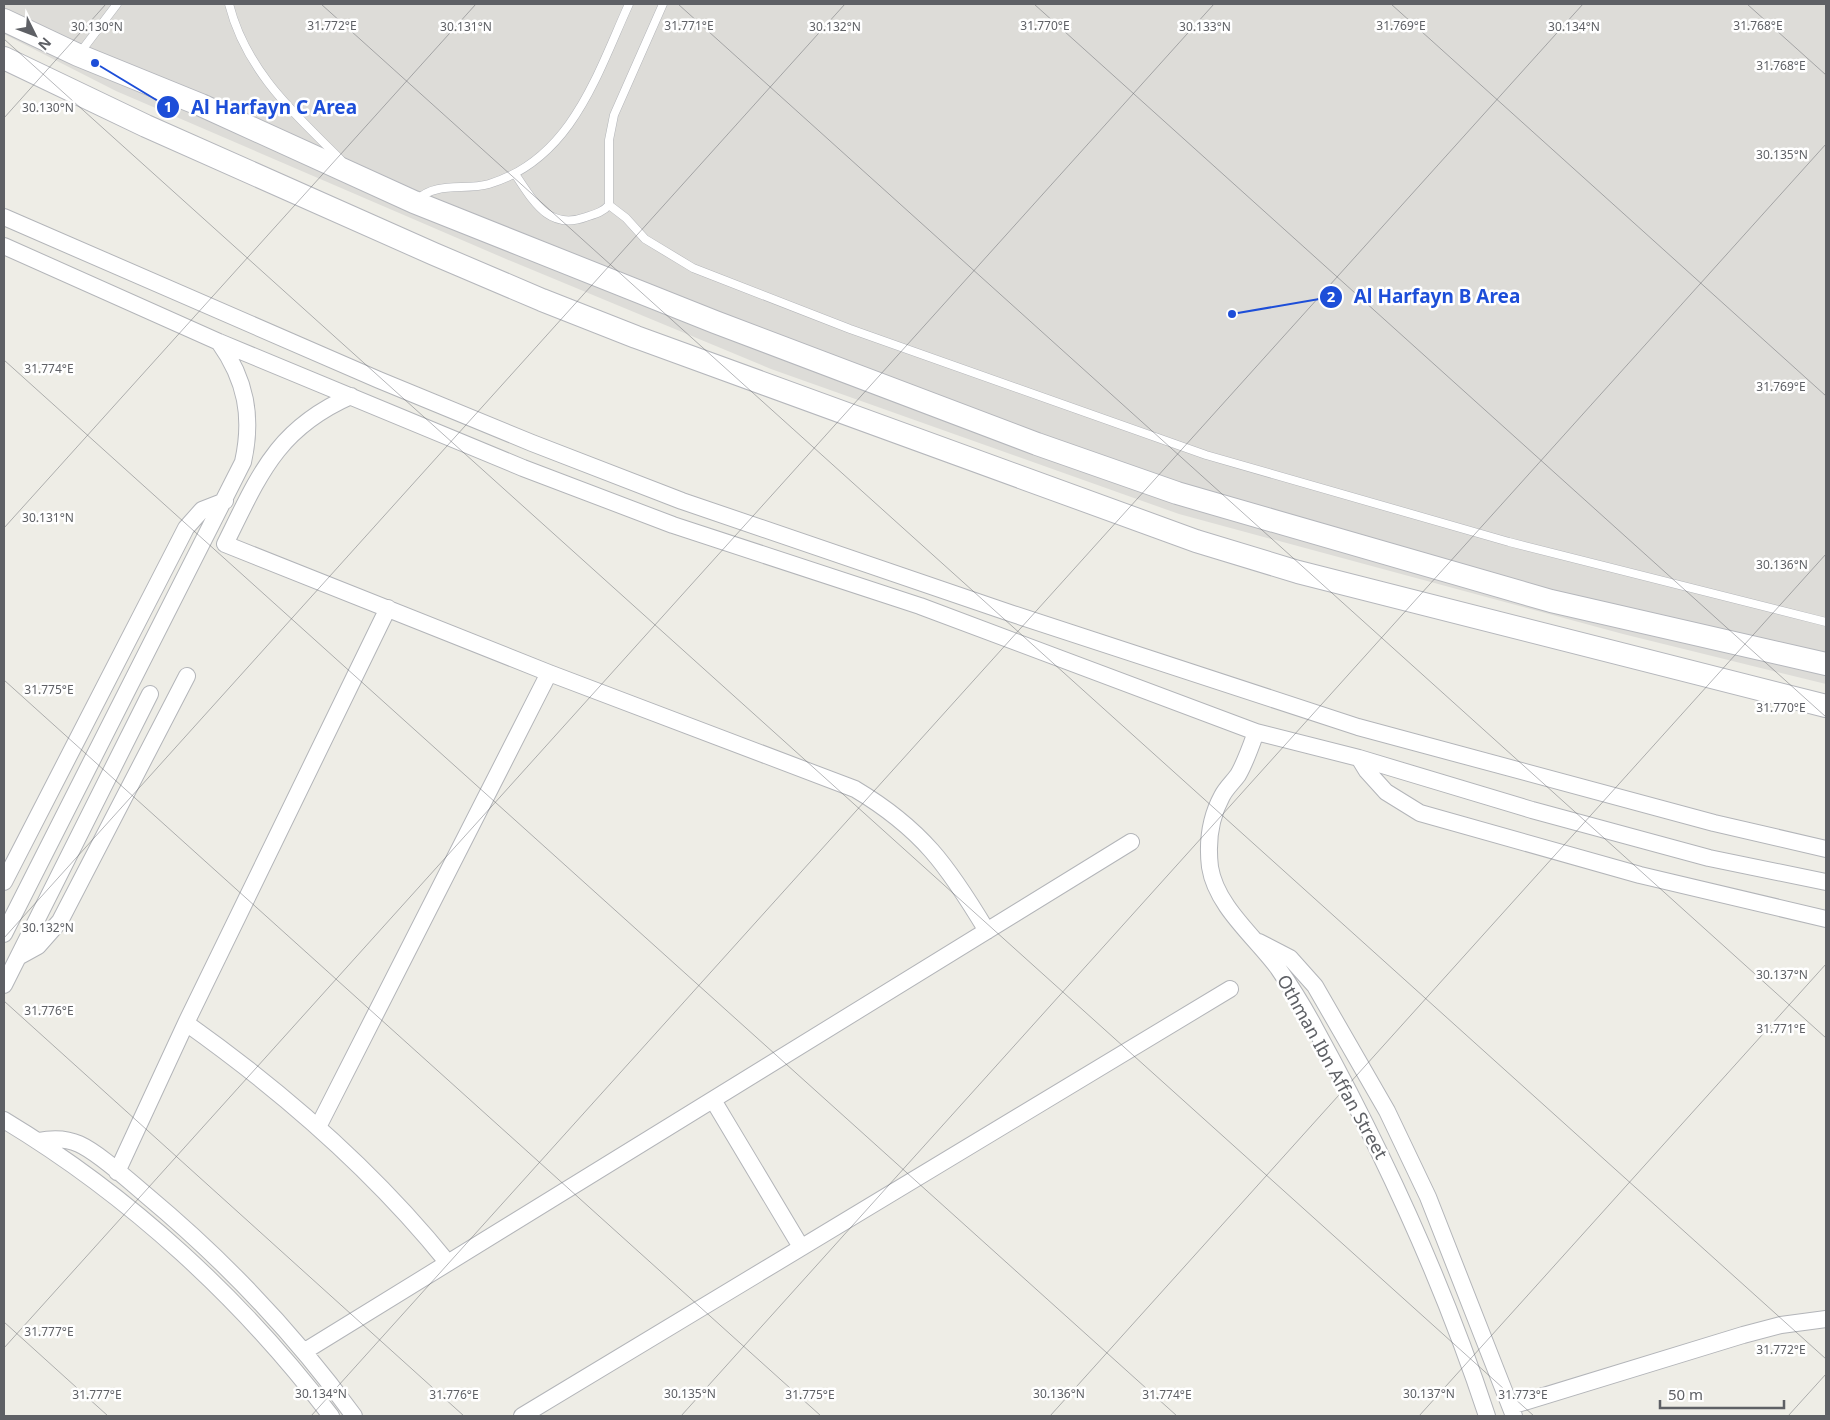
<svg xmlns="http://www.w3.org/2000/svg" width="1830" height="1420" font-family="'Noto Sans',sans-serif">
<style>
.industrial{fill:#dddcd8}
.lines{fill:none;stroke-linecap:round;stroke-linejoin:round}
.lane-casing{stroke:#b3b5b9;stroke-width:9}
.street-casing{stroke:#b3b5b9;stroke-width:18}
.secondary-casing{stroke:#b5b7bc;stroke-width:24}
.lane{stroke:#fff;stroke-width:8}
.street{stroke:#fff;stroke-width:16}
.secondary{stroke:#fff;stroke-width:22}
.ticks{fill:none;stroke:#5e6065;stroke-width:1;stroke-opacity:0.45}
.labels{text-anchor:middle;stroke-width:5;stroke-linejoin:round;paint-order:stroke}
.street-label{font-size:18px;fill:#5e6065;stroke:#fff}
.ticks-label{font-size:12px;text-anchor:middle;fill:#5e6065;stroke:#fff;stroke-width:5;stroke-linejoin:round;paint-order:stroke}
.leader{fill:none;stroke:#1d4ed8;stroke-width:2}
.callout-dot{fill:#1d4ed8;stroke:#fff;stroke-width:2}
.mark-label{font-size:15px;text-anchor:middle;font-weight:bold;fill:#fff}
.callout-label{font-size:19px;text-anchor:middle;font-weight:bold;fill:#1d4ed8;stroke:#fff;stroke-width:5;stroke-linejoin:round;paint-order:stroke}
</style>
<rect width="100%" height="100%" fill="#eeede6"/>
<path class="industrial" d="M4,4H1826V684L1623,634L1179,514L771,369L506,259L116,91L4,34Z"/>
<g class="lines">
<g class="lane-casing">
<path id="lane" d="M229,4C246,71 294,113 341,160
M79,54L117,4
M515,174C533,200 548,231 586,217C595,214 603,212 609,205V140L614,115L663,4
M417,200C436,181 465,191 489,184C572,159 597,74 629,4
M609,205L626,218L645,239L693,268L850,329L1206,455L1509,542L1826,622"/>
</g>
<g class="street-casing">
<path id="street" d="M4,217L379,380L532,443L682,501L1010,613L1358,727L1714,823L1826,849
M4,246L219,342L523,468L673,525L920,606L1256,732L1359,758L1532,810L1709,858L1826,882
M351,396C276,429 259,476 225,544L549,673L855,789C922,829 948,866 987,931
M1256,732C1251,746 1246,761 1238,775C1233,782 1226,788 1222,796C1210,818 1207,842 1210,867C1216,906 1255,937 1278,968C1292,988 1305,1009 1316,1030C1384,1154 1443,1282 1487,1416
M1359,758L1367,771L1386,792L1420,813L1640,875L1826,919
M4,882L186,528L202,510L225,501
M4,934L243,462C253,417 246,380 219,342
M1259,942L1290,958L1315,986L1387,1111L1428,1197L1514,1416
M18,957L38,946L60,921L187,676
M4,985L150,694
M186,1023C283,1092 373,1170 448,1263
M713,1100L801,1247
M4,1120C130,1196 242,1299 331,1416
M318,1127L549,673
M38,1141C53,1138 66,1138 79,1144C99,1153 128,1180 146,1195C225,1261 294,1333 354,1416
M117,1172L186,1023L388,608
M305,1351L1131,842
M1511,1406L1743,1335L1781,1325L1826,1319
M522,1416L1230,989"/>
</g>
<g class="secondary-casing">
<path id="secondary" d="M4,20L78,55L201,105L414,202L715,322L1037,444L1177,493L1551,601L1826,664
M4,58L146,126L434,254L542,300L636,337L1196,541L1298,572L1826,706"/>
</g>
<use href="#lane" class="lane"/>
<use href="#street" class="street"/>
<use href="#secondary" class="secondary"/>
</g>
<path class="ticks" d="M321,4L1826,1359M678,4L1826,1038M1034,4L1826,717M1391,4L1826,396M1747,4L1826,75M4,39L1534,1416M4,118L106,4M4,360L1177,1416M4,528L476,4M4,680L821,1416M4,938L845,4M4,1001L464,1416M4,1322L108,1416M4,1348L1214,4M311,1416L1583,4M681,1416L1826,144M1050,1416L1826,554M1419,1416L1826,964M1788,1416L1826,1374"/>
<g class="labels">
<g class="street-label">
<text transform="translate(1332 1067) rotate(61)" y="6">Othman Ibn Affan Street</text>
</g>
</g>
<g class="ticks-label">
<text x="1758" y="30">31.768°E</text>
<text x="689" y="30">31.771°E</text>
<text x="332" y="30">31.772°E</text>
<text x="1045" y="30">31.770°E</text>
<text x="1401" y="30">31.769°E</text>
<text x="97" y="31">30.130°N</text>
<text x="466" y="31">30.131°N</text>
<text x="835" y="31">30.132°N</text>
<text x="1205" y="31">30.133°N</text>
<text x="1574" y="31">30.134°N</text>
<text x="1781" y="70">31.768°E</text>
<text x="48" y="112">30.130°N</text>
<text x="1782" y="159">30.135°N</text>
<text x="49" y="373">31.774°E</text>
<text x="1781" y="391">31.769°E</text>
<text x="48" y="522">30.131°N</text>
<text x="1782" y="569">30.136°N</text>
<text x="49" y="694">31.775°E</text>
<text x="1781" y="712">31.770°E</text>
<text x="48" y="932">30.132°N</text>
<text x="1782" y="979">30.137°N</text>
<text x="49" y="1015">31.776°E</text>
<text x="1781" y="1033">31.771°E</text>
<text x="49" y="1336">31.777°E</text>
<text x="1781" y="1354">31.772°E</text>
<text x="321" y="1398">30.134°N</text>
<text x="690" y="1398">30.135°N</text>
<text x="1059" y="1398">30.136°N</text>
<text x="1429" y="1398">30.137°N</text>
<text x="97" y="1399">31.777°E</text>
<text x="454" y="1399">31.776°E</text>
<text x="810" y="1399">31.775°E</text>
<text x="1167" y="1399">31.774°E</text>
<text x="1523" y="1399">31.773°E</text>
</g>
<path class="leader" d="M95 63L168 107M1232 314L1331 297"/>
<g class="callout-dot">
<circle cx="95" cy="63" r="5"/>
<circle cx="1232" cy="314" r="5"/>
<circle cx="168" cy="107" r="12"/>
<circle cx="1331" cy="297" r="12"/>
</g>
<g class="mark-label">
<text x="168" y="112">1</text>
<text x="1331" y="302">2</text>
</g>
<g class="callout-label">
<text x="274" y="114">Al Harfayn C Area</text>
<text x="1437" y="303">Al Harfayn B Area</text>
</g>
<rect width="1830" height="1420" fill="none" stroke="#5e6065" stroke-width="10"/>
<g transform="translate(35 35) rotate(132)" stroke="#ffffff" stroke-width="4" paint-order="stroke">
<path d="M0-4L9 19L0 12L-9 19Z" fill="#5e6065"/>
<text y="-8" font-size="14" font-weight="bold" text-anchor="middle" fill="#5e6065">N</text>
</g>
<path d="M1660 1400v8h124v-8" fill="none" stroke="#5e6065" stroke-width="2.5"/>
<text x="1668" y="1400" font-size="15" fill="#5e6065" stroke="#ffffff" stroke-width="4" paint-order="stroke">50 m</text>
</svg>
